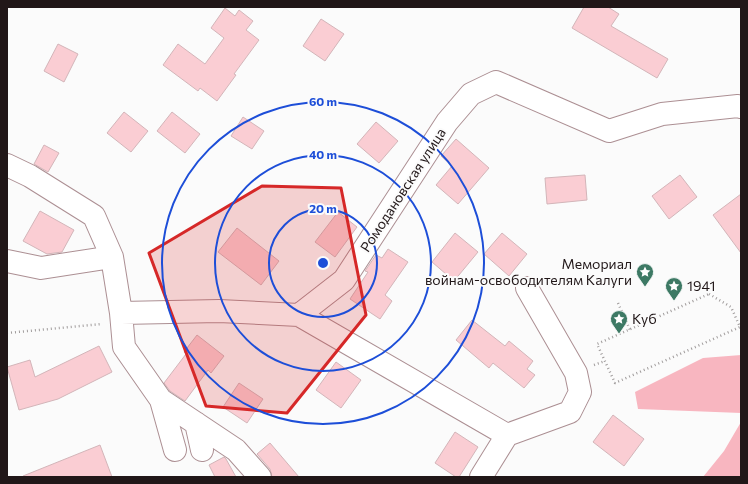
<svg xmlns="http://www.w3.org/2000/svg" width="748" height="484" font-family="Commissioner,sans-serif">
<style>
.green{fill:#f8b6c0}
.building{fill:#facdd3;stroke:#d3b5b9}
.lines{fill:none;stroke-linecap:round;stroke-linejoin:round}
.minor-casing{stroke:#ac8f93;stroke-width:24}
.path{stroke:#a09c9c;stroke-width:2.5;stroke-dasharray:1 3;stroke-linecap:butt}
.minor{stroke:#fff;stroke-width:22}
.marked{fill:#d62828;fill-opacity:0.2;stroke:#d62828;stroke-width:3;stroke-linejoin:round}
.ring{fill:none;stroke:#1d4ed8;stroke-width:2}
.labels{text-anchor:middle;stroke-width:4;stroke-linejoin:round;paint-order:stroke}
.street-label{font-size:14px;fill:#211718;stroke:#fbfbfb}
.poi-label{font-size:14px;fill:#211718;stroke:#fbfbfb;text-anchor:start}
.centre{fill:#1d4ed8;stroke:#fbfbfb;stroke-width:2}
.ring-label{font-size:12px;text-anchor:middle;font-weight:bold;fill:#1d4ed8;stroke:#fbfbfb;stroke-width:4;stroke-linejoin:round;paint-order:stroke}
</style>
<rect width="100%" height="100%" fill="#fbfbfb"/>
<path class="green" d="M741,355V413L638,409L635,392L703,358Z
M741,422V477H703L724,451Z"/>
<path class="building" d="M584,7H608L619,14L611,26L668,59L657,78L572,28Z
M225,8L235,16L239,10L253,21L246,30L259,40L234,74L236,75L217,101L200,88L198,91L163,65L178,44L205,64L224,38L211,28Z
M321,19L344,34L325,61L303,46Z
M58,44L78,54L64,82L44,71Z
M124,112L148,131L131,152L107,133Z
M172,112L200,134L185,153L157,131Z
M243,117L264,131L252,149L231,136Z
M376,122L398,141L379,163L357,144Z
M456,139L489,168L458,204L436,185L452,166L441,156Z
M44,145L59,153L48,172L34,164Z
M585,175L587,200L547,204L545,178Z
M680,175L697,197L669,219L652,196Z
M741,194V253L713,215Z
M40,211L74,230L62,252L47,254L23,241Z
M338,212L357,227L335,257L315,242Z
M237,228L279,261L261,285L218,252Z
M455,233L478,252L454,281L432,262Z
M502,233L527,254L509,276L484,254Z
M388,249L408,262L385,295L392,301L380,319L350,299L368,272L365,271L376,255L382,258Z
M472,320L505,346L509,341L533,361L527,369L535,375L524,388L493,363L489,368L456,340Z
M197,335L224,356L211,373L208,370L185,401L170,391L164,383L186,354L184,352Z
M99,346L112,372L58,399L19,410L7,367L30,360L35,377Z
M336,362L361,380L341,408L316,390Z
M239,383L263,399L247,423L223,407Z
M613,415L644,439L624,466L593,442Z
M455,432L478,447L459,477H456L435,463Z
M270,443L299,477H272L270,469L257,454Z
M100,445L112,477H23V476Z
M224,457L226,459L236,477H215L209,465Z"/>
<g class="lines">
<g class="minor-casing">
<path id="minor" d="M7,165L30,176L94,216L112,257L121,313L124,347L161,400L236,450L260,477
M7,261L41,268L112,257
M527,288L576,373L580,392L570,412L507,435L299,315L344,280L447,122L471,94L496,82L609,131L662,114L738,106L741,107
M121,313L219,311L299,315
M161,400L175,450
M196,423L202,450
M481,477L507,435"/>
</g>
<path class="path" d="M709,294L731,307L740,327L615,383L597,344Z
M618,303L630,330
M7,333L102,324
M594,365L605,361"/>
<use href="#minor" class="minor"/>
</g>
<path class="marked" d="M262,186L341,188L366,315L287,413L206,406L149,253Z"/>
<g class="ring">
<circle cx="323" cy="263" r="54"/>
<circle cx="323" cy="263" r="108"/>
<circle cx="323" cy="263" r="161"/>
</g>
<defs>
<g id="sight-pin" transform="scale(0.9)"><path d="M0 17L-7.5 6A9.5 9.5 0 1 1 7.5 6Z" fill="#3d7964" stroke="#fbfbfb"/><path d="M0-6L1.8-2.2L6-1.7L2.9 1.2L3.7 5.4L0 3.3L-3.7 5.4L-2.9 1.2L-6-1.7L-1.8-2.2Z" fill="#fff"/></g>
</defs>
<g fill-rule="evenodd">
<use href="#sight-pin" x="645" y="272"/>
<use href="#sight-pin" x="674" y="286"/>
<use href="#sight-pin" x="619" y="319"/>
</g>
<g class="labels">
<g class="street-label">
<text transform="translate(403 190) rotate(-57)" y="5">Ромодановская улица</text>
</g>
<g class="poi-label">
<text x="632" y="269" text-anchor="end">Мемориал<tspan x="632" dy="16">войнам-освободителям Калуги</tspan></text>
<text x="687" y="291">1941</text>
<text x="632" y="324">Куб</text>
</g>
</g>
<circle cx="323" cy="263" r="6" class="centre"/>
<g class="ring-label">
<text x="323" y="106">60 m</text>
<text x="323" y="159">40 m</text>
<text x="323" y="213">20 m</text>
</g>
<rect width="748" height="484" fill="none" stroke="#211718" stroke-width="16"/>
</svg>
